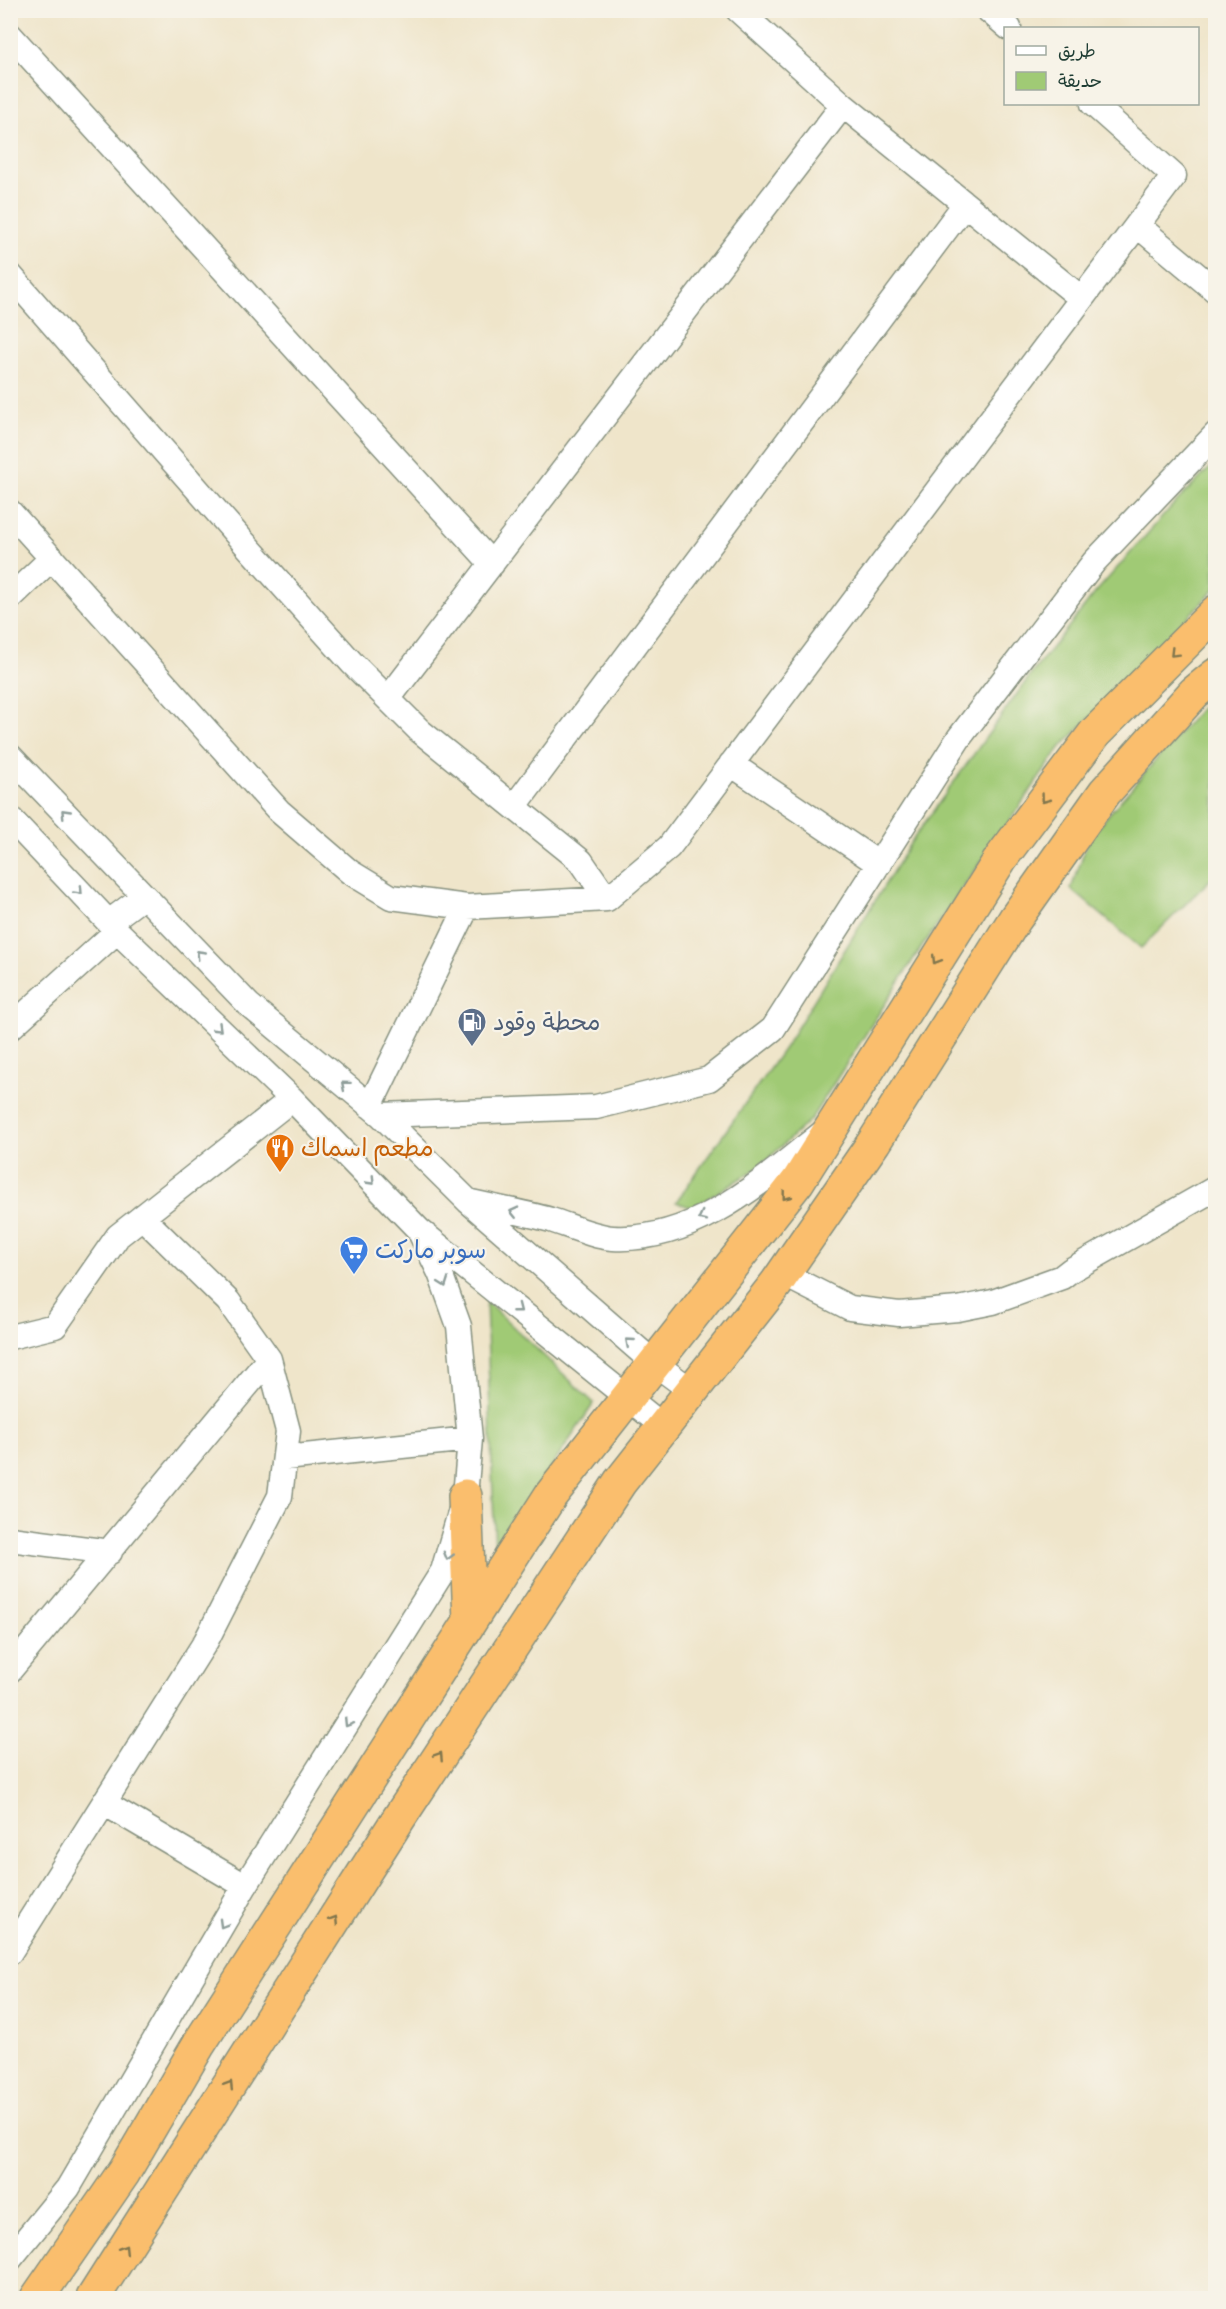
<svg xmlns="http://www.w3.org/2000/svg" width="1226" height="2309" font-family="Caveat,'Playpen Sans Arabic',sans-serif">
<style>
.green{fill:#a0ca75;stroke:#608454;stroke-width:1.5}
.lines{fill:none;stroke-linecap:round;stroke-linejoin:round}
.minor-casing{stroke:#87917f;stroke-width:27}
.highway-casing{stroke:#87917f;stroke-width:36}
.minor{stroke:#fff;stroke-width:24}
.highway{stroke:#fabe6d;stroke-width:33}
.oneway{stroke:#82774e}
.oneway2{stroke:#8f9e9a}
.labels{text-anchor:middle;stroke-width:4.5;stroke-linejoin:round;paint-order:stroke}
.service-label{font-size:24px;fill:#4e5e75;stroke:#f7f3e8;text-anchor:start}
.food-label{font-size:24px;fill:#c56008;stroke:#f7f3e8;text-anchor:start}
.shop-label{font-size:24px;fill:#366cbe;stroke:#f7f3e8;text-anchor:start}
</style>
<rect width="100%" height="100%" fill="#f7f3e8"/>
<filter id="ink" filterUnits="userSpaceOnUse"><feTurbulence type="fractalNoise" baseFrequency=".0167" numOctaves="2"/><feDisplacementMap in="SourceGraphic" scale="12" xChannelSelector="R" yChannelSelector="G"/><feConvolveMatrix kernelMatrix="1 2 1 2 8 2 1 2 1" color-interpolation-filters="sRGB"/></filter>
<filter id="wash" filterUnits="userSpaceOnUse"><feTurbulence type="fractalNoise" baseFrequency=".008" numOctaves="4" result="noise"/><feDisplacementMap in="SourceGraphic" scale="24" xChannelSelector="R" yChannelSelector="G"/><feGaussianBlur stdDeviation="1.35" result="paint"/><feColorMatrix in="noise" values="0 0 0 0 0 0 0 0 0 0 0 0 0 0 0 0 0 1.4 0 .05"/><feComposite in="paint" operator="in"/></filter>
<g filter="url(#wash)">
<rect width="100%" height="100%" fill="#efe5ca"/>
<path class="green" d="M1215,463V589L1060,748L917,954L811,1119L758,1168L692,1208L676,1202L789,1041L911,842L1032,673L1096,592L1171,507Z
M1215,695V875L1141,948L1071,889L1090,836L1200,709Z
M486,1301L594,1403L495,1552Z"/>
</g>
<g filter="url(#ink)">
<g class="lines">
<g class="minor-casing">
<path id="minor" d="M738,10L843,105L1081,298
M988,10L1009,28
M10,35L492,564
M1137,225L1216,291
M10,275L239,537L352,663L420,731L581,861L607,899
M10,512L279,811L350,872L391,897L467,907L607,899L669,847L1174,176L1093,104
M10,598L52,558
M388,699L843,105
M10,756L249,1005L381,1115L468,1201L654,1363L692,1391
M731,764L879,864
M514,807L965,204
M10,818L117,931L292,1099L419,1230L664,1427
M109,922L144,896
M10,1028L117,931
M370,1106L467,907
M381,1115L596,1107L709,1079L773,1029L959,738L1094,562L1216,434
M471,1202C498,1208 525,1213 551,1220C570,1226 595,1237 613,1238C695,1242 761,1182 821,1134
M783,1274L850,1308L899,1314L958,1309L993,1302L1062,1277L1071,1270L1216,1188
M10,1337L55,1326L118,1236L292,1099
M285,1458L470,1439
M10,1539L110,1552
M10,1670L269,1359
M104,1803L245,1886
M10,1952L206,1641L280,1496L288,1431L269,1359L228,1301L142,1217
M10,2259L68,2188L245,1886L443,1571L465,1496L470,1439L459,1326L440,1273L419,1230"/>
</g>
<g class="highway-casing">
<path id="highway" d="M465,1496L470,1621
M37,2298L124,2172L199,2044L551,1495L798,1181L1001,858L1095,733L1216,612
M93,2298L399,1818L620,1482L776,1284L874,1142L1015,919L1105,792L1194,693L1216,675"/>
</g>
<use href="#minor" class="minor"/>
<use href="#highway" class="highway"/>
</g>
<defs><path id="oneway-chevron" d="M-2-3.5L2.5 0L-2 3.5" fill="none" stroke-width="1.6" stroke-linecap="round" stroke-linejoin="round" transform="scale(1.5)"/></defs>
<g class="oneway">
<use href="#oneway-chevron" transform="translate(1174 653) rotate(135)"/>
<use href="#oneway-chevron" transform="translate(1045 799) rotate(127)"/>
<use href="#oneway-chevron" transform="translate(936 960) rotate(122)"/>
<use href="#oneway-chevron" transform="translate(786 1196) rotate(128)"/>
<use href="#oneway-chevron" transform="translate(439 1756) rotate(-57)"/>
<use href="#oneway-chevron" transform="translate(334 1920) rotate(-58)"/>
<use href="#oneway-chevron" transform="translate(229 2085) rotate(-58)"/>
<use href="#oneway-chevron" transform="translate(124 2249) rotate(-58)"/>
</g>
<g class="oneway2">
<use href="#oneway-chevron" transform="translate(65 813) rotate(-134)"/>
<use href="#oneway-chevron" transform="translate(79 891) rotate(47)"/>
<use href="#oneway-chevron" transform="translate(200 954) rotate(-134)"/>
<use href="#oneway-chevron" transform="translate(218 1028) rotate(44)"/>
<use href="#oneway-chevron" transform="translate(345 1085) rotate(-140)"/>
<use href="#oneway-chevron" transform="translate(371 1181) rotate(46)"/>
<use href="#oneway-chevron" transform="translate(514 1212) rotate(-167)"/>
<use href="#oneway-chevron" transform="translate(702 1217) rotate(153)"/>
<use href="#oneway-chevron" transform="translate(444 1283) rotate(70)"/>
<use href="#oneway-chevron" transform="translate(518 1309) rotate(38)"/>
<use href="#oneway-chevron" transform="translate(629 1342) rotate(-139)"/>
<use href="#oneway-chevron" transform="translate(448 1556) rotate(106)"/>
<use href="#oneway-chevron" transform="translate(348 1723) rotate(122)"/>
<use href="#oneway-chevron" transform="translate(223 1924) rotate(120)"/>
</g>
</g>
<defs>
<g id="fuel-pin" transform="scale(1.5)"><path d="M0 17L-7.5 6A9.5 9.5 0 1 1 7.5 6Z" fill="#5c6f8a" stroke="#f7f3e8"/><path d="M-5.5-6h7V0h2V4h1.3V-2.5L3-4.5l.8-.8L6-3V5H2.5V1h-1V6h-7ZM-4.2-4.7v3.2H.2V-4.7Z" fill="#fff"/></g>
<g id="restaurant-pin" transform="scale(1.5)"><path d="M0 17L-7.5 6A9.5 9.5 0 1 1 7.5 6Z" fill="#e8710a" stroke="#f7f3e8"/><path d="M-5-6h1v4h1v-4h1v4h1v-4h1v5L-1.5 .5V6h-2V.5L-5-1ZM5-6V6H3V1.5H1.5Q1.5-4 5-6Z" fill="#fff"/></g>
<g id="supermarket-pin" transform="scale(1.5)"><path d="M0 17L-7.5 6A9.5 9.5 0 1 1 7.5 6Z" fill="#3f7fe0" stroke="#f7f3e8"/><path d="M-6-5.5h2.5l.6 2H6L4.5 2H-2.5L-4.4-4H-6ZM-1.5 3.2a1.3 1.3 0 1 0 .1 0ZM3 3.2a1.3 1.3 0 1 0 .1 0Z" fill="#fff"/></g>
</defs>
<g fill-rule="evenodd">
<use href="#fuel-pin" x="472" y="1022"/>
<use href="#restaurant-pin" x="280" y="1148"/>
<use href="#supermarket-pin" x="354" y="1250"/>
</g>
<g class="labels">
<g class="service-label">
<text x="493" y="1030">محطة وقود</text>
</g>
<g class="food-label">
<text x="301" y="1156">مطعم اسماك</text>
</g>
<g class="shop-label">
<text x="375" y="1258">سوبر ماركت</text>
</g>
</g>
<rect width="1226" height="2309" fill="none" stroke="#f7f3e8" stroke-width="36"/>
<rect x="1004" y="27" width="195" height="78" fill="#f7f3e8" stroke="#a1aaa0" stroke-width="1.5"/>
<rect x="1016" y="46" width="30" height="9" fill="#ffffff" stroke="#a1aaa0" stroke-width="1.5"/>
<text x="1058" y="57" font-size="18" fill="#1f3d34">طريق</text>
<rect x="1016" y="72" width="30" height="18" fill="#a0ca75" stroke="#a1aaa0" stroke-width="1.5"/>
<text x="1058" y="87" font-size="18" fill="#1f3d34">حديقة</text>
</svg>
